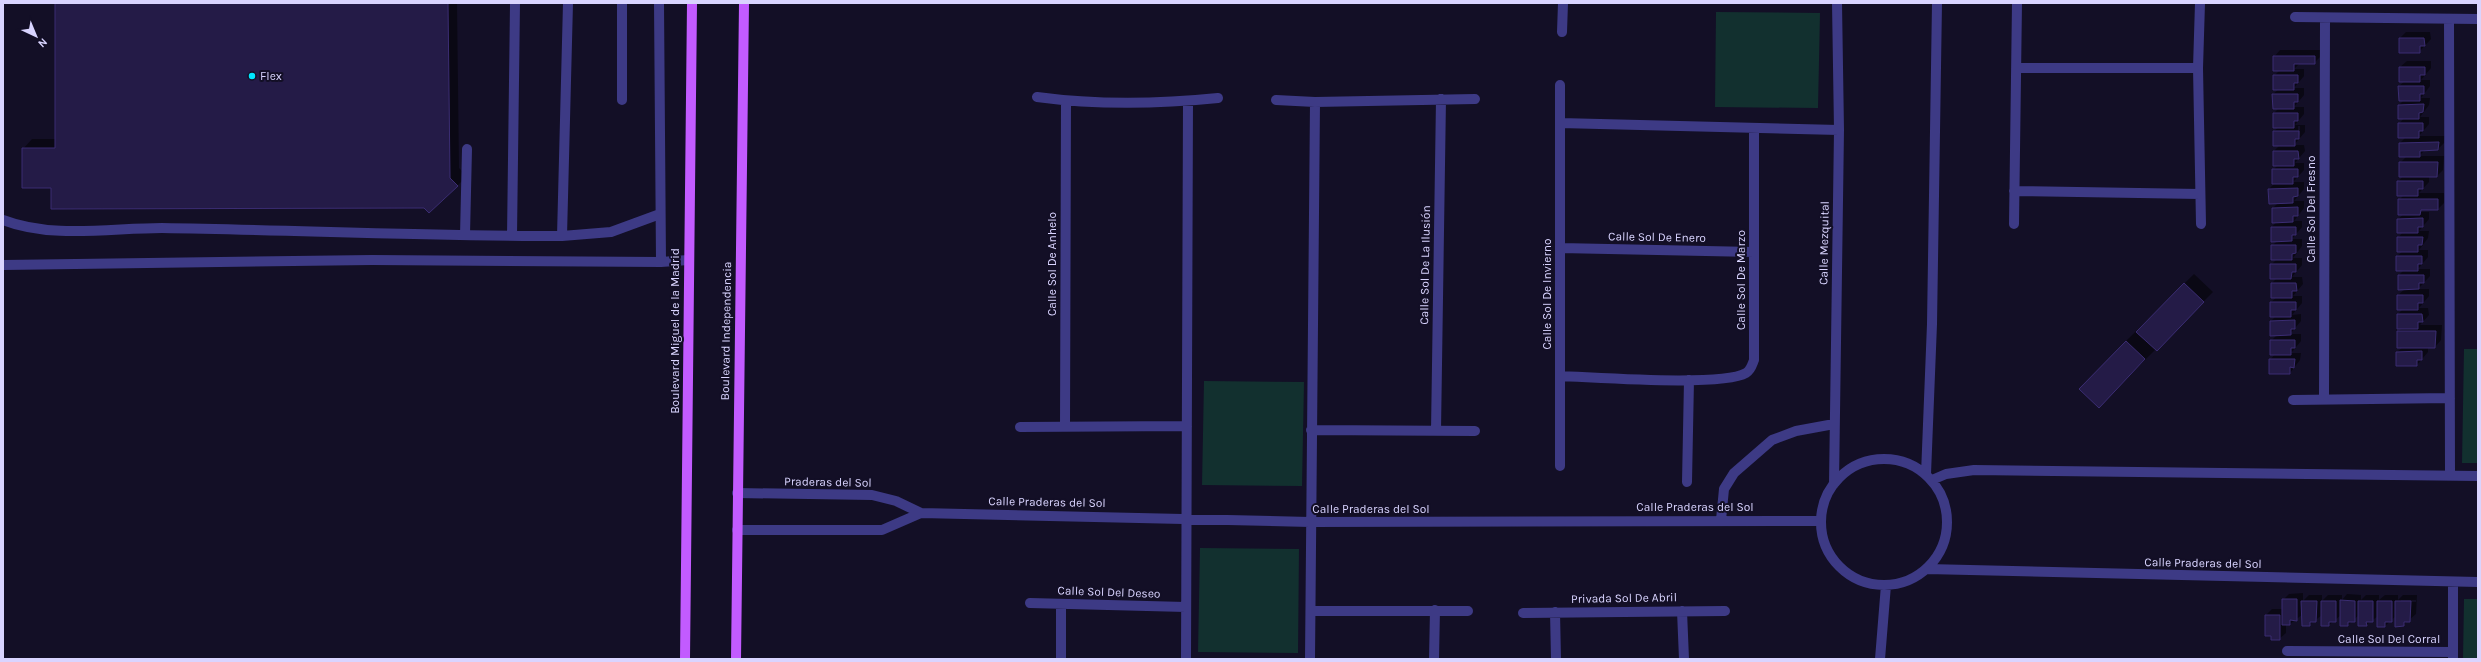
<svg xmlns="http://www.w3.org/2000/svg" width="2481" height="662" font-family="Karla,sans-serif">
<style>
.green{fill:#12302f}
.shadow{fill:#0007;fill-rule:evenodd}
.building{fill:#241b47;stroke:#3b2d73}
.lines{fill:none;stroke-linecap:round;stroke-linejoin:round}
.minor{stroke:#3d3a85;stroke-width:10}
.major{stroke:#c25bff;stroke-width:10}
.poi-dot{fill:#00e5ff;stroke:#130f26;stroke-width:1.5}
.labels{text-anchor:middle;stroke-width:4;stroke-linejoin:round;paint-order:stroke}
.poi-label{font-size:12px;fill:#d9d4ff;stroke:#130f26;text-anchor:start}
.street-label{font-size:12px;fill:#d9d4ff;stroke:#130f26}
</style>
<rect width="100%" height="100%" fill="#130f26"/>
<path class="green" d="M1716,12L1820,13L1818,108L1715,107Z
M2464,349H2478V463H2462Z
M1204,381L1304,382L1302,486L1202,485Z
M1200,548L1299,549L1298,653L1198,652Z
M2464,599H2478V659H2463Z"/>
<path class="shadow" d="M56,3H457L459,168L467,176L457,186L425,207L52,187L23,149L32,139H56Z
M2406,32H2430L2431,39L2419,52L2400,38Z
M2280,50H2321V56L2314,63H2300L2294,69H2304V76L2294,88H2304V95L2294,107H2304V114L2295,125H2305V132L2294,145H2304L2305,151L2295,163H2304V170L2293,182H2304V189L2294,201H2304V208L2294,221H2302V227L2292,239H2302V246L2293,258H2302V265L2292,277H2302L2303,284L2293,296H2302V303L2292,315L2301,314V321L2290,334H2301V341L2291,353H2301L2300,360L2290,373L2270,360L2275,354L2271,341L2277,335L2271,321L2276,316L2271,302L2277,297L2272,283L2277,278L2271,265L2277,259L2272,246L2277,241L2272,227L2277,221L2273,208L2278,203L2269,189L2275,183L2273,170L2278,165L2274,151L2280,145L2274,131L2279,127L2274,113L2279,108L2273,94L2279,89L2274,76L2280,70L2274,57ZM2298,126H2300V135L2298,137Z
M2407,61H2431V68L2421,80H2430V86L2421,98H2430L2429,105L2420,117H2429V124L2419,136H2445L2444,143L2438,149H2426L2419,156H2444L2443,170L2437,176H2429V182L2419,193H2444V203L2438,209H2423L2420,212H2429V219L2419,231H2429L2428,238L2419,250H2428V257L2418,269H2430V276L2418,289H2429V296L2419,308H2428L2429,315L2420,325H2442L2441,340L2435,347H2428V352L2417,365L2397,352L2403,347L2398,332L2402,328L2398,314L2403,309L2398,295L2405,289L2399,275L2404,270L2397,256L2403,251L2398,238L2403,232L2398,219L2404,214L2399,200L2404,195L2398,182L2403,176L2400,163L2407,156H2400V143L2406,137L2399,124L2404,118H2399V105L2404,100L2399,86L2405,81L2400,67Z
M2194,274L2213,292L2108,397L2126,341Z
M2303,593V601L2309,595H2322V601L2328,595H2342V600L2347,594L2361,595V600L2366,595H2379V600L2385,595H2398V600L2403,595H2417L2416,614L2403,625L2396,616L2385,626L2378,616L2366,625L2359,615L2348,625L2341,615L2329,625L2322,615L2309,625L2303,614L2290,624H2286V633L2279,639L2266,615L2272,609H2283V600L2289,594ZM2401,600H2416V602H2401Z"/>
<path class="building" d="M55,3H448L450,178L458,186L429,213L424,208L51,209V188H22V148H55Z
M2399,38H2424L2425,46H2420V53H2399Z
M2273,56H2315V64H2294V71H2273Z
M2399,67H2425V75H2420V82H2399Z
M2273,75H2298V83H2294V90H2273Z
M2398,86H2424V94H2420V101H2399Z
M2272,94H2298V102H2294V109H2273Z
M2424,104L2423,112L2419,113V119H2398V105Z
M2273,113H2298V121H2294V128H2273Z
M2398,123H2423V131H2419V138H2398Z
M2273,131H2299V139H2295V146H2273Z
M2439,142L2438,150L2420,151V157H2399V143Z
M2273,151H2298L2299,159H2294V166H2273Z
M2399,162H2438L2437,177H2399Z
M2272,169H2298V177H2293V184H2272Z
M2397,181H2423V189H2418V196H2397Z
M2298,188V196L2293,197V203L2269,204L2268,189Z
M2398,199H2438V210H2421L2420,215H2398Z
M2298,207V216H2293V222L2272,223V208Z
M2423,218V227H2418V233H2397V219Z
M2271,227H2296V235H2292V241L2271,242Z
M2397,237H2423L2422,245H2418V252H2397Z
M2271,245H2296V253L2292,254V260H2271Z
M2396,256H2422V264H2418V271H2396Z
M2270,264H2296V272H2292L2291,279H2270Z
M2398,275H2424V283H2419V289L2398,290Z
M2184,283L2204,302L2157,351L2136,332Z
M2271,283H2296L2297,291H2292V298H2271Z
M2397,295H2423V303H2418V310H2397Z
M2270,302H2296V310H2291V317H2270Z
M2397,314H2422L2423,322H2418V329H2397Z
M2295,320V329H2291V335L2270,336V321Z
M2397,331H2436L2435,348H2397Z
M2270,340H2295V348H2291V355H2270Z
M2126,341L2145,359L2099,408L2079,389Z
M2422,351V360H2417V366H2396V352Z
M2269,359H2295L2294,368L2290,367V374H2269Z
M2282,599H2297V621L2290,620V625H2282Z
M2340,600L2355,601V622H2348V626H2340Z
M2301,601H2317L2316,622H2310V626H2302Z
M2321,601H2336V622H2329V626H2321Z
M2358,601H2373V622H2366L2367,626H2358Z
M2377,601H2392V622H2385V627H2377Z
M2395,601H2411L2410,622H2404V626L2395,627Z
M2265,615H2280V640H2271V636H2265Z"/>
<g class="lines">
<path class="minor" d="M659,3L661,262
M2200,3L2198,68L2201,224
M2295,17L2478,19
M2449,20L2450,475
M1562,32L1563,3
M2016,68H2198
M1037,97C1096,105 1159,104 1218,98
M622,100V3
M1276,100L1315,102L1475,99
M1560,123L1839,130
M2014,191L2200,194
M3,220C52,239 111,228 162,228C295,230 428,236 562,236L611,232L660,214
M2014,224L2017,3
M465,235L467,149
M512,236L515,3
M562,236L568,3
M1560,248L1754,252
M3,265L372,260L661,262L688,260
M1560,376C1594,377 1722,387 1746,373C1751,370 1752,365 1754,360V128
M2324,399L2325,18
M2293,400L2450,398
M1020,427L1187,426
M1065,427L1066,101
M1311,430L1475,431
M1436,431L1441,99
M1821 522a63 63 0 1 1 126 0a63 63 0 1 1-126 0Z
M1560,466V85
M1926,474L1932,324L1937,3
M1932,480L1946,474L1974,470L2478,476
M1687,482L1689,380
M1834,484L1839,130L1837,3
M737,493L872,495L896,501L921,513L1310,522L1821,521
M1721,520L1724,489L1734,473L1772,440L1796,431L1834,424
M737,530H882L921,513
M1927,569L2478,582
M1030,603L1186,607
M1311,611H1468
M1682,611L1684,659
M1555,612L1556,659
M1523,613L1725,611
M2287,651L2453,652
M1061,659V604
M1186,659L1188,101
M1310,659L1315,102
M1434,659L1435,610
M1880,659L1886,585
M2453,659V582"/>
<path class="major" d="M685,659L692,3
M736,659L744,3"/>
</g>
<circle class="poi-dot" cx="252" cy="76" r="4"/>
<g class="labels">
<g class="poi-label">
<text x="260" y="80">Flex</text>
</g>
<g class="street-label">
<text transform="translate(2311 209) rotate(-90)" y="4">Calle Sol Del Fresno</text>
<text transform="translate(1657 237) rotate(1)" y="4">Calle Sol De Enero</text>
<text transform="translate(1824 243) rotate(-89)" y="4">Calle Mezquital</text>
<text transform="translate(1052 264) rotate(-90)" y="4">Calle Sol De Anhelo</text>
<text transform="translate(1425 265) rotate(-89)" y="4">Calle Sol De La Ilusión</text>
<text transform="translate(1741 280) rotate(-90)" y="4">Calle Sol De Marzo</text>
<text transform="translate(1547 294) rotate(-90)" y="4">Calle Sol De Invierno</text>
<text transform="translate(675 331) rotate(-90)" y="4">Boulevard Miguel de la Madrid</text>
<text transform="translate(726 331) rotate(-89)" y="4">Boulevard Independencia</text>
<text transform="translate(828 482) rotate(1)" y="4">Praderas del Sol</text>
<text transform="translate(1047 502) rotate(1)" y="4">Calle Praderas del Sol</text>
<text x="1695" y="511">Calle Praderas del Sol</text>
<text x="1371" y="513">Calle Praderas del Sol</text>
<text transform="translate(2203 563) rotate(1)" y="4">Calle Praderas del Sol</text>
<text transform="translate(1109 592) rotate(2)" y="4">Calle Sol Del Deseo</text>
<text transform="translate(1624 598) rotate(-1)" y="4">Privada Sol De Abril</text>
<text x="2389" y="643">Calle Sol Del Corral</text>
</g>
</g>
<rect width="2481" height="662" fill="none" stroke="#d9d4ff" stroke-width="8"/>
<g transform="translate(36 36) rotate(136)" stroke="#130f26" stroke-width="3" paint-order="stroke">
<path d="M0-3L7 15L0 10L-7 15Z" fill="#d9d4ff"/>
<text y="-6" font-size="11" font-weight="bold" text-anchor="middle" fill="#d9d4ff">N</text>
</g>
</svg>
